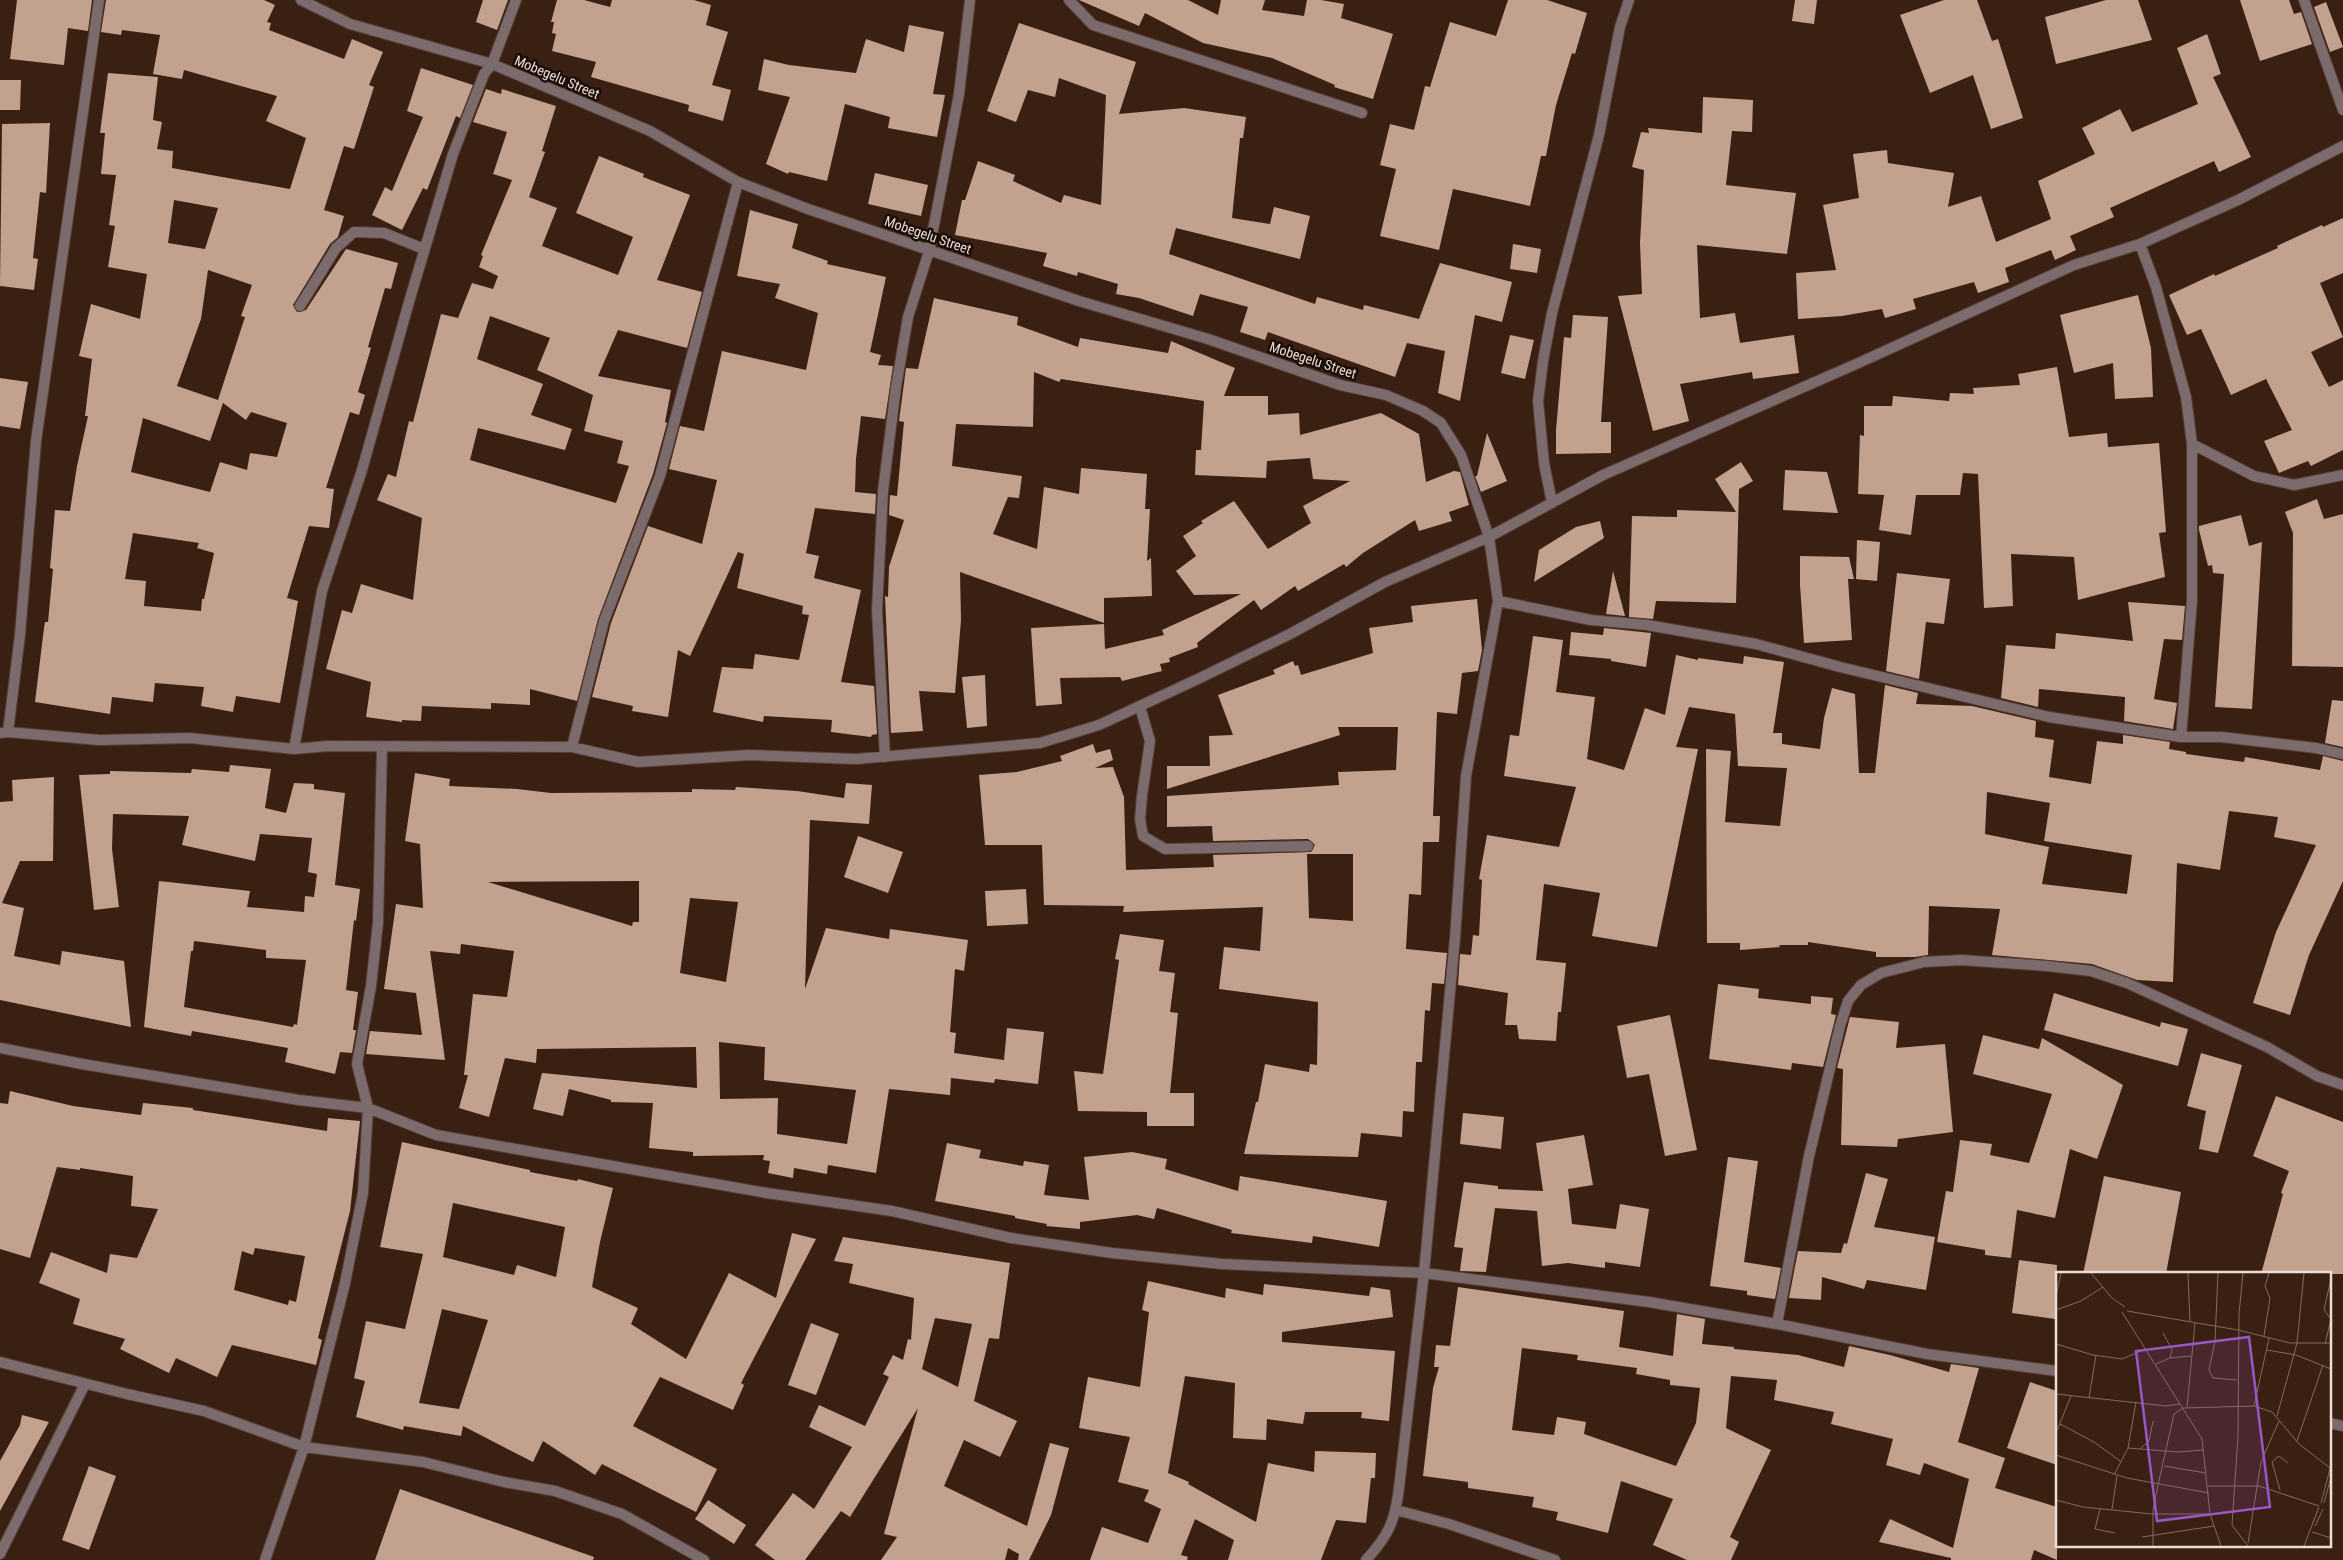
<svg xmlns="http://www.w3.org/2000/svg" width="2343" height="1560" font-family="'Roboto Condensed',sans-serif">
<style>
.building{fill:#c2a18f;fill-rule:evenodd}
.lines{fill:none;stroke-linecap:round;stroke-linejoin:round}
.lane-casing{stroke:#573e32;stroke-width:12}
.street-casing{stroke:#573e32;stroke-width:12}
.lane{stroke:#7b6b6d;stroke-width:10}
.street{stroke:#7b6b6d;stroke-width:10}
.labels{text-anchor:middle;stroke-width:5;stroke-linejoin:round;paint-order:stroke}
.street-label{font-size:14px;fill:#eedcd4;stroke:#190d07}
.inset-road{fill:none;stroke:#826b60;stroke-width:1}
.view{fill:#9858c4;fill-opacity:0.15;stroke:#9858c4;stroke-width:2.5}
.inset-edge{fill:none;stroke:#eedcd4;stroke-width:2.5}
</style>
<rect width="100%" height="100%" fill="#3a2013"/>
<path class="building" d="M17,0H92L88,31L68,28L64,65L10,59Z
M106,0H264L275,5L267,22L271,23L269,30L344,59L352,39L383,52L369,85L374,87L354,149L344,146L324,210L344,216L338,237L330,244L293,305L297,312L306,310L346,249L398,263L391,289L385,288L368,347L371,348L358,392L365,395L359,415L350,412L326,488L334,489L329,528L309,526L287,598L298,601L280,703L236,696L233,712L201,706L204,687L155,683L153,702L112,697L110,714L35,702L44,628L45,622H48L53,569L50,568L55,510L70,511L77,466L88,416H85L92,359L79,356L91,304L140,319L147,274L108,267L115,226L109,225L116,175L101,174L105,133H100L108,73L158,77L153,120L162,122L157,149L173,151L172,168L290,189L306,138L266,121L277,96L184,70L182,79L153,74L160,35L122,30L121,35L101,32ZM174,200L218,208L205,249L168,243ZM208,270L252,285L241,316L245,317L218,400L177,386L201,319ZM223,403L246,420L251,412L287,423L277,457L250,453L247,470L220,462L210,492L131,472L143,418L210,441ZM133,533L199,543L197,548L214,553L204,599H202L201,611L144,606L146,581L125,579Z
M483,0H508L497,30L476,22Z
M557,0H584L610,7L612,0H694L711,5L706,25L728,32L712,85L731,90L723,121L688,111L689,105L591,77L596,62L552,51L556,34L552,33L554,22H551Z
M1079,0H1188L1218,15L1221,0H1265L1262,10L1304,16L1307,0H1321L1344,4L1341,18L1393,34L1373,99L1334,87L1335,85L1272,58L1203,43L1145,13L1139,26Z
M1508,0H1547L1587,13L1575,54L1572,53L1556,105L1546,156H1541L1530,206L1453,189L1439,250L1380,236L1396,169L1380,165L1390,124L1414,130L1425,86L1430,87L1450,22L1496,36Z
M1795,0H1817L1814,24L1792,21Z
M1944,0H1977L1992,41L1998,39L2023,118L1991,129L1973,75L1930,93L1900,15Z
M2106,0H2138L2152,40L2056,64L2045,17Z
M2240,0H2289L2294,14L2301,12L2312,44L2260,61Z
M2326,2L2343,47L2330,52L2314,7Z
M1019,23L1136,62L1119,114L1184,108L1246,117L1243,138H1240L1232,218L1270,224L1274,207L1310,216L1300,259L1176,228L1169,254L1315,304L1317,297L1363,310L1364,305L1419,319L1440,263L1512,282L1502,322L1475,315L1460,401L1438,393L1445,351L1407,343L1395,377L1268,332L1265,340L1240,332L1248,307L1200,294L1193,316L1139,298L1116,294L1118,284L1078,272L1077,276L1043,266L1047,253L955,235L962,200H965L978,161L1015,175L1013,181L1061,203L1064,195L1101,205L1106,95L1059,78L1055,97L1028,90L1016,122L987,111Z
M909,25L944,32L933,94L945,95L937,137L888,128L890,117L845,104L827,181L789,172L788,174L766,164L790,97L758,90L764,59L789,65L856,73L866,39L904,52Z
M2207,34L2221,74L2213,77L2251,157L2219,172L2214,161L2110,208L2114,217L2070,236L2076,250L2055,260L2051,250L2005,268L2009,282L1978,293L1974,282L1913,299L1916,309L1885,318L1882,309L1842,316L1798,319L1796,273L1836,270L1823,205L1859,198L1853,154L1887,150L1888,163L1954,173L1948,207L1981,196L1996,242L2051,219L2038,181L2095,154L2082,128L2120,109L2132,132L2198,104L2177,48Z
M421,68L473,85L460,118L456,116L427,190L423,188L402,230L372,215L385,187L392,191L423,117L407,111Z
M0,80H21L20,110H0Z
M486,89L501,94L502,89L556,106L542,151L545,152L529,197L557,208L542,246L618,275L633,237L576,213L599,156L644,174L643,177L690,195L657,280L702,292L687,348L618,330L598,376L671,390L665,422L667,423L653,474L598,619L577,701L530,689V705L491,703V709L422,706L421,721L402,720V722L366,717L371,682L326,669L342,610L352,613L361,584L413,600L422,518L377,500L388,474L396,477L409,421L413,422L441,314L458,318L472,283L493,289L498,276L479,267L483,256L481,255L512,180L493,174L507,132L473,122ZM490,316L550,338L537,370L593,395L584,431L623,441L617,463L629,466L616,503L470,460L478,428L565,450L572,429L531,415L543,384L477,359Z
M1703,97L1753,100L1752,132L1732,131L1726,185L1796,193L1787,254L1697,245L1700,318L1735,313L1740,343L1794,335L1799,373L1753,379L1752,372L1680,384L1689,421L1653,431L1618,296L1642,294L1640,243L1644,170L1632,167L1641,132L1649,133L1648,128L1702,133Z
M50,123L46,193L40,192L33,258L38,259L34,290L0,286L2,124Z
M875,173L928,185L921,216L868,204Z
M750,210L798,224L792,248L828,261L827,264L886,277L870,352L881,355L878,365L893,366L885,419L861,416L856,459L855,492L876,494L875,514L815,508L806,553L819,556L814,578L861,590L841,682L874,686L877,734L872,735L871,737L831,732L832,720L764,716L763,722L713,712L722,667L753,669L755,654L799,660L809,615L802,614L803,606L737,588L744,554L738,552L690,656L678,650L668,717L632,711L633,706L592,697L611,623L648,526L702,544L717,480L669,469L680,426L704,431L722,351L806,370L818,313L775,298L780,284L737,276Z
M2343,218V273L2320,283L2343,337L2311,352L2329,387L2343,380V450L2311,466L2308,461L2279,473L2264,441L2292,430L2266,379L2231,395L2201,329L2187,335L2169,295L2214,274L2215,276L2278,248L2277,246L2322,225L2323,227Z
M1513,244L1541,249L1537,273L1510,269Z
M2138,295L2151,348L2153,397L2115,399L2113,363L2074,373L2060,315Z
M934,298L1018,317L1017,325L1078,347L1080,338L1168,353L1171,341L1235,368L1224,396H1268V415L1299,413L1300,435L1381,413L1419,434L1426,482L1454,471L1460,472L1469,505L1449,512L1452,521L1419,531L1415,520L1363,553L1346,567L1344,564L1298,591L1295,586L1261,610L1254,600L1197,643L1198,647L1169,658L1170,662L1160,664L1162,671L1122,681L1120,677L1060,678L1062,704L1036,706L1031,628L1104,624L1105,649L1164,635L1162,630L1241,594L1194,595L1176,571L1196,556L1183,536L1203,523L1201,521L1234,501L1268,549L1311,523L1303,506L1350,481L1313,479L1310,458L1267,461L1266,478L1195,475L1196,450H1201L1204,401L1061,379L1059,382L1034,372L1033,427L956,424L952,466L1022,476L1019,498L1008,497L993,534L1037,549L1044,487L1079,494L1081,468L1147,474L1145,509H1150L1147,561L1151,558L1152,596L1104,598V623L960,572L961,620L955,693L919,691L923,731L891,733L885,596L888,597L889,567L904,520L889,515L890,495L897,496L904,422L899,421L906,368L918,369Z
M1573,315L1608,317L1601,422H1611V453L1556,454V430L1564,337L1571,338Z
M1510,335L1534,340L1525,379L1501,373Z
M2057,367L2069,437L2107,433L2108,447L2159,443L2166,532L2159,533L2165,577L2078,600L2074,557L2011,554L2013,606L1984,608L1978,474L1963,473L1960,495H1916L1911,535L1879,530L1884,495L1858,494L1860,435L1864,436V406H1892L1893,396L1949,401L1950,393L1974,394L1973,388L2020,385L2018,374Z
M0,378L28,382L20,429L0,426Z
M1487,433L1507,481L1481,492L1475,476H1477Z
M1741,462L1753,481L1739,489L1736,603L1656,601L1653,619L1629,617L1632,516L1677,517V510L1736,512L1715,479Z
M1785,470L1827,472L1838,513L1783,510Z
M2317,499L2324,519L2343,514V667L2292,666L2293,533L2285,512Z
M2241,515L2249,546L2262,542L2252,709L2215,707L2224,574L2213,573L2212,565L2208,566L2199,530V526Z
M1600,521L1604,538L1534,582L1539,550L1576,527Z
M1857,540L1880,542L1877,581L1856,579Z
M1800,556L1849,557L1854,579H1848L1852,640L1804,643L1800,585Z
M1613,571L1625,616L1606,614Z
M1897,573L1950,579L1944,624L1926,622L1919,679L1886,671Z
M1477,599L1482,650L1478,671L1462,673L1457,714L1437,712L1433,816H1440L1439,842H1423L1421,895L1409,894L1406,949L1447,953L1444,984L1432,983L1430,1011L1425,1010L1422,1062H1416L1414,1112L1403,1111L1402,1137L1361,1133L1358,1157L1244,1154L1256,1102H1258L1265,1064L1309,1072L1310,1064L1317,1065L1318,1002L1219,989L1224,947L1260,951L1263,907L1123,912L1124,906L1044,905L1042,845H985L979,775L1017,772L1062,761L1060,756L1093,744L1096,753L1110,749L1113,760L1095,768L1113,767L1124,797L1126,870L1214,867L1213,855L1311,852L1315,845L1308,839L1213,841L1212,826L1167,827V796L1339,785L1338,772L1396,770L1398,727H1338L1340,735L1167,789V766H1210L1209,736L1233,735L1218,695L1275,674L1273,670L1293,661L1295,666L1298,665L1301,675L1373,653L1369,628L1413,622L1411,606ZM1307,854H1353V921L1309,918Z
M2128,602L2185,606L2182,640L2164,639L2154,699L2177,703L2173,729L2124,721L2125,697L2039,689L2038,707L2001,698L2006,645L2055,649L2056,633L2133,641Z
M1604,628L1651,633L1646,667L1611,661V659L1569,655L1571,632L1603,635Z
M1533,636L1563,640L1556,692L1595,697L1587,759L1624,770L1645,708L1665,715L1676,655L1698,660V658L1743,664L1744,656L1784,662L1773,733H1782V744L1820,749L1824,718L1832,688L1855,694L1859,773H1875L1885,685L1918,693L1916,704L1972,706L2036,721L2035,737L2054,740L2049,777L2091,784L2097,741L2123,744V735L2170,742L2169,749L2186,752V754L2244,762L2245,757L2320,770L2323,756L2343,761V881L2309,955L2290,1015L2253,1003L2276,932L2316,845L2274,837L2278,817L2229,811L2220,870L2177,863L2173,982L2137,980L2092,964L1992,955L2000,909L1929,906L1928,955L1915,957H1876V952L1808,942V945H1779L1780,947L1740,950V943H1707L1706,749L1731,751L1725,822L1780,826L1787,768L1738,766L1735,714L1689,707L1676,747L1698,749L1657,947L1592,936L1600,893L1544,884L1536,960L1566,963L1561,1012H1558L1556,1041L1519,1039L1517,1025H1505L1508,993L1458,985L1460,954L1471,955L1473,935L1479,936L1482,880L1479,879L1487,835L1559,847L1576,787L1504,776L1510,735L1519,736ZM1987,792L2050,803L2044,841L2132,855L2127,894L2042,884L2049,847L1985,834Z
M985,675L987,726L967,728L962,677Z
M2332,700L2343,701V747L2325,743Z
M230,765L271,769L265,808L286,813L294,783L314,784V789L345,793L335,885L360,889L356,921L354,920L346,990L358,992L353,1030H356L352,1053L340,1052L335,1074L285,1062L288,1048L192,1031L191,1036L144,1027L159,881L250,891L247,907L304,912L305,896L314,897L317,874L308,872L312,838L260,834L255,861L182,845L189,816L113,814L112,849L119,907L94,910L79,775L110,774V771L191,773L192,769L229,772ZM194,941L266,950V958L306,960L297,1025L294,1024L293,1027L184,1007L191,951H193Z
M415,773L450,779L449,786L517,789L551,793L692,792V789L735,790L736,787L797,791L844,798L846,783L872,785L869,824L810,820L805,989L826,928L889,939L890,929L968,940L964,971L955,969L950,1032L956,1033L954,1053L1004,1060L1007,1028L1044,1032L1038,1084L995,1079L994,1083L951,1078L950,1095L889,1089L876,1173L828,1165L827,1174L794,1168L793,1178L768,1173L770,1161L763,1160L764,1155L693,1156V1152L649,1148L653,1103L611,1102V1100L569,1089L563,1116L533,1109L542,1073L697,1088L696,1047L537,1049L536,1063L505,1058L489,1117L459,1108L468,1075H464L473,994L507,997L514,951L461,944L460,954L430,951L445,1060L366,1054L370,1031L422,1035L416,993L384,989L396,904L423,908L420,844L405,841ZM639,881V922H633L632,926L488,882ZM690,898L738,902L726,982L680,973ZM719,1042L765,1047L764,1080L856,1090L847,1144L777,1134L778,1098L720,1099Z
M54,777L53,861H20L2,903L24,908L14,956L60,965L62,951L124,961L131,1027L0,1000V802L13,801L12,780Z
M858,836L903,852L888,893L844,877Z
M1026,889L1028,924L987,926L985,891Z
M1120,934L1164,940L1159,971L1175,973L1170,1012L1178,1013L1170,1093H1194V1126H1147V1112L1078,1111L1074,1071L1103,1074L1119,960L1115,959Z
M1718,984L1759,989L1758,998L1811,1004V996L1833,998L1831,1014L1836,1015L1823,1067L1792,1063L1791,1070L1709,1059Z
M2054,993L2160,1027L2161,1022L2188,1029L2178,1066L2044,1030Z
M1670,1015L1697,1150L1665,1156L1649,1074L1627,1078L1617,1026Z
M1850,1017L1899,1022L1896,1048L1945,1044L1953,1132L1898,1139L1897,1147L1841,1145L1843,1069L1837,1068Z
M1983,1035L2039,1049L2042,1038L2123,1085L2097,1159L2070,1149L2055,1218L2017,1210L2011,1258L1985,1255V1250L1937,1242L1946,1191L1953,1192L1960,1140L1992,1144L1990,1155L2029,1163L2052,1094L1973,1074Z
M2201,1053L2242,1065L2218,1153L2199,1149L2206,1111L2187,1106Z
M10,1091L73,1106L141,1115L143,1103L193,1108V1110L327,1131L328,1118L360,1121L350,1211L318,1338L322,1340L316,1365L232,1345L217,1377L176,1358L169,1373L120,1349L125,1339L73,1324L80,1299L39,1283L51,1252L107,1273L110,1254L137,1258L158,1209L131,1206L133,1176L80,1168V1170L57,1167L30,1258L0,1249V1103L8,1104ZM255,1248L305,1256L296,1302L289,1300L288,1305L234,1290L242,1251L253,1255Z
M2276,1096L2343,1122V1274H2261L2283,1194L2281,1193L2289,1171L2253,1156Z
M1463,1113L1504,1117L1501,1149L1460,1144Z
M1584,1135L1593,1185L1568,1189L1572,1224L1616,1229L1620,1204L1649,1209L1640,1267L1605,1262V1268L1568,1263L1542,1266L1537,1211L1495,1208L1486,1272L1460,1271L1463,1248L1454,1247L1464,1182L1498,1186V1189L1543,1191L1536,1143Z
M402,1142L530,1170V1172L577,1181L578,1179L613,1188L600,1242L592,1287L638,1308L631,1324L686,1359L729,1273L776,1298L792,1233L816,1239L741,1383L744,1385L733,1410L660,1377L633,1426L717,1469L696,1512L602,1464L595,1475L543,1441L533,1462L463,1426L461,1436L404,1426L403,1430L356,1417L365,1381L354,1378L366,1321L405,1329L423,1254L380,1247ZM453,1203L565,1227L556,1277L517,1265L514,1275L443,1257ZM442,1309L488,1320L459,1409L419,1403Z
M947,1143L981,1150L979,1158L1023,1166L1024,1161L1049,1165L1044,1195L1089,1200L1084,1157L1132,1152L1167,1159L1165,1169L1238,1191L1240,1176L1387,1201L1379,1247L1313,1236L1312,1243L1231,1233L1232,1230L1157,1208L1154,1219L1137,1215L1080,1222V1229L1046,1226L1047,1224L1015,1218V1216L935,1201Z
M1728,1157L1758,1161L1744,1262L1781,1268L1775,1299L1747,1295V1291L1710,1286Z
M1866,1173L1888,1179L1874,1227L1935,1237L1926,1290L1867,1280L1864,1289L1822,1277L1821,1300L1789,1298L1798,1251L1841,1253L1844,1243L1847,1244Z
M2104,1176L2181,1192L2166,1274H2083Z
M843,1237L1010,1263L999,1339L989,1338L974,1401L1017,1421L1000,1457L964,1440L944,1486L1027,1526L1050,1443L1069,1448L1051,1515L1029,1560H1018L1019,1554L1008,1548L1005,1560H881L897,1537L884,1534L918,1408L850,1517L841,1511L805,1560H775L755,1545L793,1493L814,1509L852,1447L809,1427L819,1405L865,1426L889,1377L883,1374L893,1355L903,1360L908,1339L911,1340L914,1298L849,1283L853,1264L834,1261ZM935,1318L972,1324L958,1387L922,1369Z
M2019,1260L2057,1265L2055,1319L2012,1313Z
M1148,1281L1225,1298L1226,1288L1263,1295L1264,1284L1369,1296L1371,1287L1390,1290L1393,1317L1282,1332V1342L1395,1351L1389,1421L1361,1418L1362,1412H1305L1303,1424L1267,1419L1266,1440L1233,1438L1235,1383L1185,1376L1168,1473L1189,1482L1188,1484L1256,1522L1268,1463L1314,1472L1315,1451L1376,1453L1375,1478H1371L1366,1523L1336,1520L1321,1560H1228L1234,1540L1195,1519L1181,1555L1188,1557L1187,1560H1090L1102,1527L1148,1543L1161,1509L1144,1501L1149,1490L1118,1482L1130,1437L1079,1428L1088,1377L1140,1387L1149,1312L1142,1310Z
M1458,1287L1624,1311L1619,1347L1673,1356L1677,1314L1705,1319L1702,1344L1734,1347V1349L1798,1355L1844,1367L1849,1346L1890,1355L1949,1372L1951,1364L1979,1368L1958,1442L2005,1458L1995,1488L2057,1507V1560L2034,1550L2031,1560H1951V1558L1879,1542L1890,1519L1953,1548L1969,1479L1924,1463L1920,1475L1886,1465L1893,1439L1831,1424L1834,1412L1774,1400L1777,1380L1731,1376L1726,1428L1771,1450L1730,1537L1739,1542L1731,1560H1687L1653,1545L1673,1499L1621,1481L1608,1533L1556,1520L1558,1512L1532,1507L1534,1497L1468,1488V1482L1423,1476L1433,1388L1439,1367H1434L1436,1345L1450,1346ZM1522,1348L1578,1355L1577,1360L1637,1368L1636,1374L1670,1380V1385L1700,1388L1696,1423L1676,1466L1584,1434L1586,1422L1557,1417L1554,1435L1512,1430Z
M811,1323L839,1334L816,1395L788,1385Z
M2030,1382L2057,1391V1465L2007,1448Z
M22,1415L49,1422L0,1511V1461L20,1425Z
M89,1466L116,1476L89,1550L62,1540Z
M400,1489L594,1557L593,1560H375Z
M708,1500L746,1525L734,1544L695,1519Z"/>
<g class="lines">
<g class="lane-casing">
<path id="lane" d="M1140,707L1150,741L1142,796L1140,819L1143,836L1165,849L1308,846
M0,1554L85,1384"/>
</g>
<g class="street-casing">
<path id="street" d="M301,0L350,24L492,64L650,131L738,182L808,209L1079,301L1208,339L1340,385L1386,395L1423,411L1441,423L1461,455L1489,537L1498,601L1466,776L1455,938L1424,1273L1399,1488C1395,1521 1389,1535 1366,1560
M1069,0L1093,25L1362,113
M2304,0L2343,110
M2140,244L2156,287L2186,397L2192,444V600L2181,737
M300,306L336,248L354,232L384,233L424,249
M2192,444L2254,476L2294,485L2343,475
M1552,503L1544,463L1538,401L1543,361L1552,313L1599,135L1620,27L1629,0
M1498,601L1591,620L1647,625L1756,644L1840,667L2049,717L2181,737H2221L2316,748L2343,754
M8,732L20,635L36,441L99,0
M0,733L8,732L99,740L190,738L294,749L328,746L572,747L638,762L749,755L856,759L1040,743L1099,725L1200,678L1290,634L1385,582L1489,537L1603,475L1854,365L2074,265L2140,244L2238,200L2343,146
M572,747L604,621L660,476L738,182
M294,749L322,591L362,470L409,302L453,154L484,74L492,64L516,0
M885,757L877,610L883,491L896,387L908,317L929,251L959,94L970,0
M0,1048L82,1064L299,1100L368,1108L436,1135L767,1193L892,1211L1011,1238L1112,1253L1222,1264L1424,1273L1649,1302L1777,1324L1927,1354L2057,1371
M1777,1324L1809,1156L1840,1026L1848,1001L1861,985L1881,973L1924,962L1961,960L2047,966L2091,971L2127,983L2267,1047L2317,1076L2343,1085
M0,1362L127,1394L204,1411L304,1447L423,1462L504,1482L555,1491L622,1514L704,1560
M2329,1423L2343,1426
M1396,1510L1449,1524L1555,1560
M265,1560L304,1447L345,1283L363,1193L368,1108L357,1064L371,986L378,923L382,748"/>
</g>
<use href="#lane" class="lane"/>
<use href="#street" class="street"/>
</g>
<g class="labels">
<g class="street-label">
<text transform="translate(557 77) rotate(23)" y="5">Mobegelu Street</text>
<text transform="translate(928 235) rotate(19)" y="5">Mobegelu Street</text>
<text transform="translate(1313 360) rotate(18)" y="5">Mobegelu Street</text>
</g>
</g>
<g transform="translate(2056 1272)">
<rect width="275" height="275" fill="#3a2013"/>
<path class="inset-road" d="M35,1L56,26L69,35M132,1L134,50M162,1L159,69L153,98L157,106L181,108M187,1L183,42L182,164L176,253L192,274M0,24L5,1M0,38L25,29L47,15M71,39L182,58L234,71H275M66,40L146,167L154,242L165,274M107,61L116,78L114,86M208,64L214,26L209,14L213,1M0,72L37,83L66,87L90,77M269,72L275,47L268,38L275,7M211,78L240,83L275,97M100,92L114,86L135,84M0,122L110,134L124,132M33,126L40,83M198,134L213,66M131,135L139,51M221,144L241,71L248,1M4,152L38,170L64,189M0,161L15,124M241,169L267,93M72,176L121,180L148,178M84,177L93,169L97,149M0,183L71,206L153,221M108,194L150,201M58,203L72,176L80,130M152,214H203L263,234M224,218L216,190L223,184L232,191M0,228L27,235L96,242H154M265,231L275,193M268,231L275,205M44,237L39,257L59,261M56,237L61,204M259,254L267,237M256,260L275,266M86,265L158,254M192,271L205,190L223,149M97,274V238L102,213L118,142L127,136L198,134L216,140L243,172L274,196M248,274L263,235"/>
<path class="view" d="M193,65L214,235L101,249L80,79Z"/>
<rect width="275" height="275" class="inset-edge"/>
</g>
</svg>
